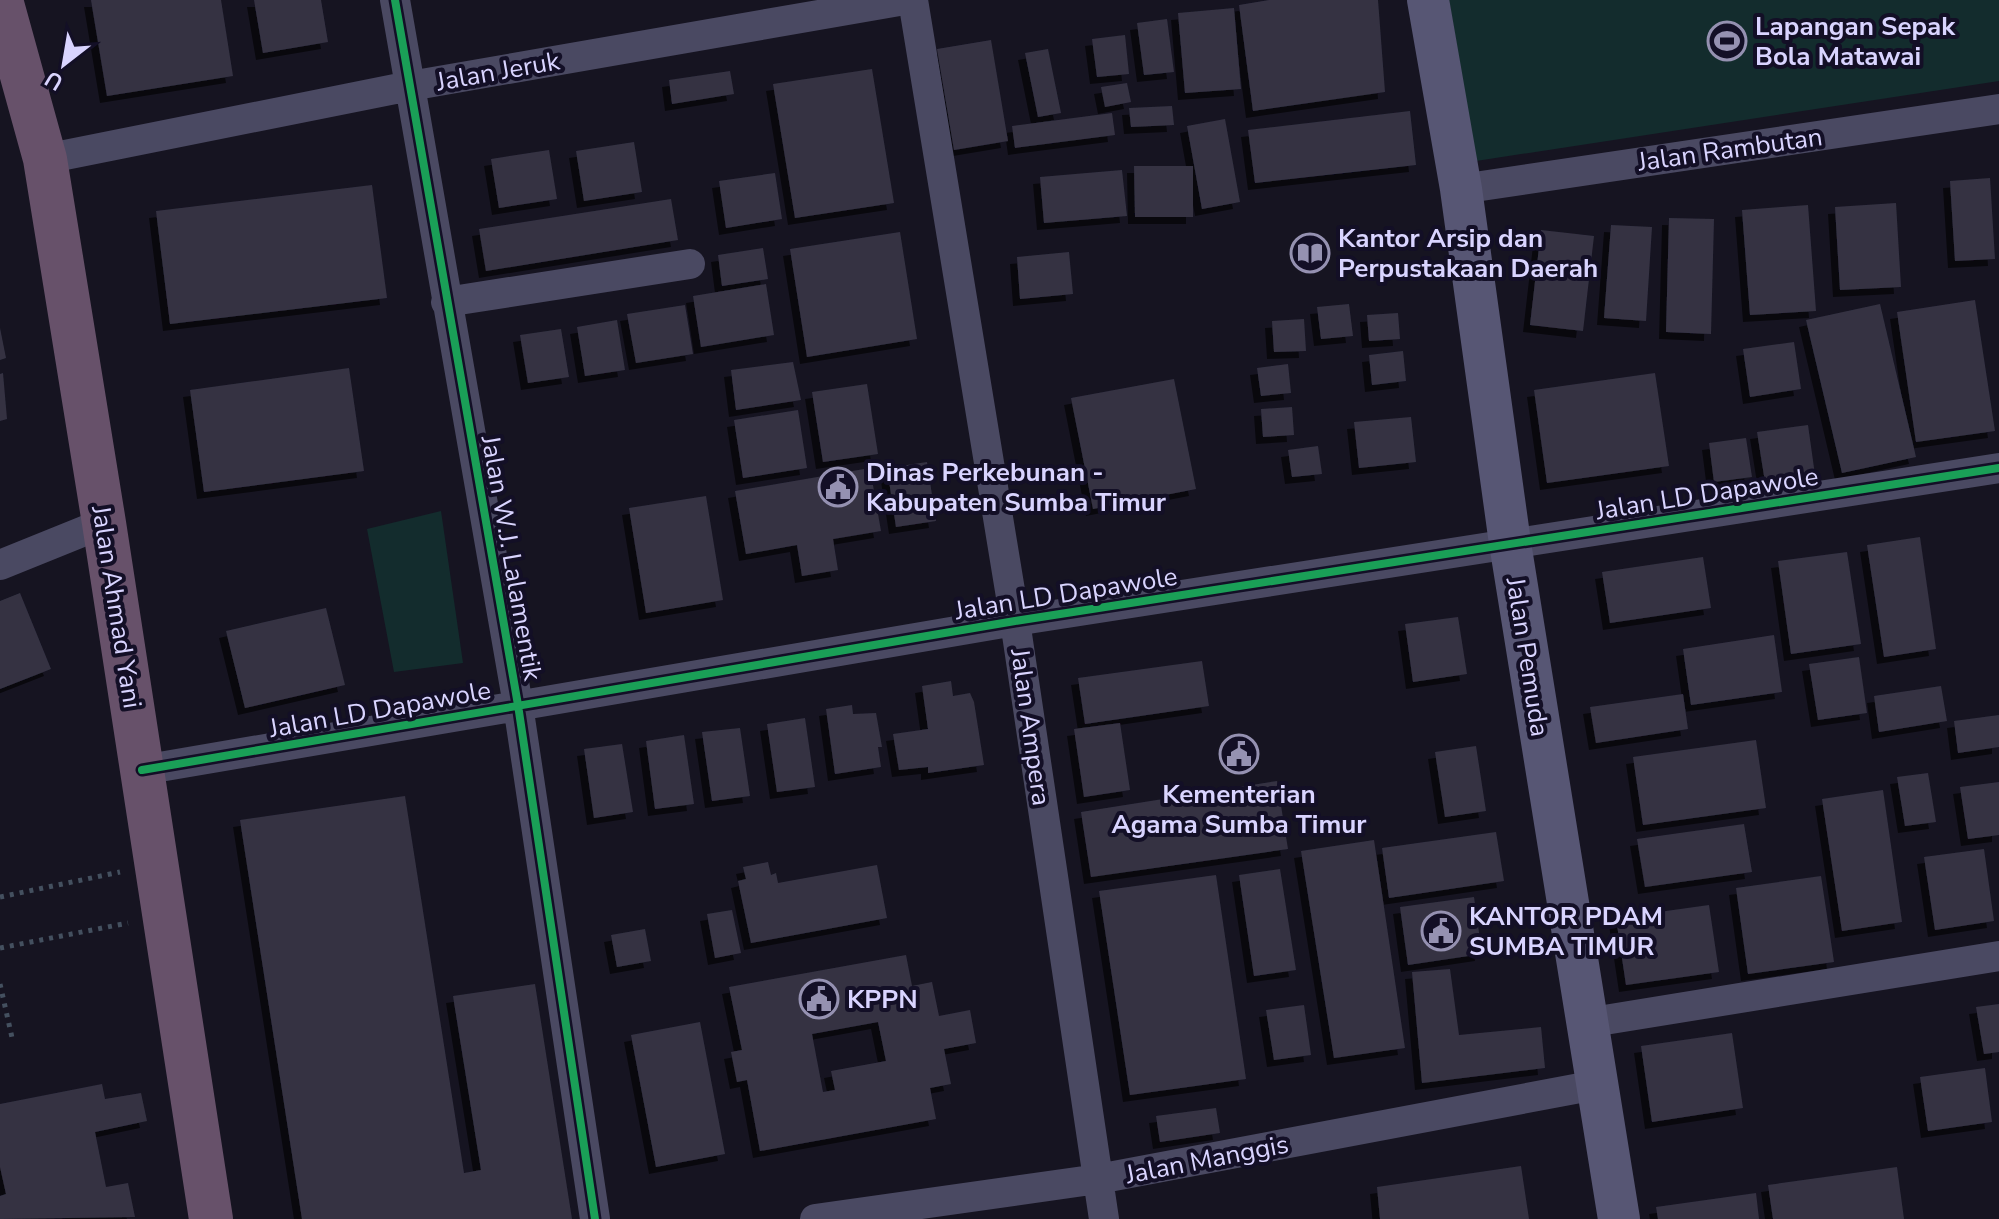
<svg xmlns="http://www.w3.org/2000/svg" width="1999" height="1219" font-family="'Nunito Sans',sans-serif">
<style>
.green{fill:#132c2d}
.building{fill:#343243;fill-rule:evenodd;filter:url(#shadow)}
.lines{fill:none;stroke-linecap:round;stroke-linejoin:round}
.path{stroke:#44505f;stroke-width:5;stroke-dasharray:4 6;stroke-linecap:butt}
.street{stroke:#4a4962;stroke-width:30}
.secondary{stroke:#575674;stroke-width:42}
.highway{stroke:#67516a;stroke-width:44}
.cycleway-casing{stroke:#130f26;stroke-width:13}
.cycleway{stroke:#1a9f57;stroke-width:8}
.labels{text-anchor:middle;stroke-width:8;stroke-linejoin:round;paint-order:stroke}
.poi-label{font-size:26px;font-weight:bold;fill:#d9d4ff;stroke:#130f26;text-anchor:start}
.street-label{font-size:26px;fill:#d9d4ff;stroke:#130f26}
</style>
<defs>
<filter id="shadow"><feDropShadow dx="-7" dy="7" stdDeviation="0" flood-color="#0009"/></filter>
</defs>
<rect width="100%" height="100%" fill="#161421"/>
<path class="green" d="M1449,0H1999V81L1476,161Z
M441,511L463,663L394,672L367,529Z"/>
<path class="building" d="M91,0H221L233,76L107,96Z
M254,0H321L328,42L263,53Z
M1269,0H1378L1385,92L1253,111L1239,5Z
M1234,8L1241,89L1185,93L1178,13Z
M1167,19L1174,72L1144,75L1137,23Z
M1125,35L1129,74L1097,77L1092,39Z
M991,40L1008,141L954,150L937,49Z
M1048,49L1061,113L1038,117L1025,53Z
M872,69L894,203L795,218L773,84Z
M730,71L734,94L672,104L669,80Z
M1127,83L1131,102L1105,107L1101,87Z
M1172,106L1174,125L1131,127L1129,108Z
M1410,111L1416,165L1255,183L1248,130Z
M1112,113L1115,135L1015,148L1012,126Z
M1225,119L1240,202L1202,209L1187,126Z
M634,142L642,192L584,201L576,151Z
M549,150L557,199L499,208L491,159Z
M1134,166H1193V217H1135Z
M1122,170L1127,216L1044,223L1040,177Z
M775,173L782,219L726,228L719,181Z
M1990,178L1995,259L1955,261L1950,181Z
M372,185L387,298L170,324L156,211Z
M671,199L678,240L486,271L479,229Z
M1896,203L1901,287L1840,290L1835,207Z
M1808,205L1816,311L1750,315L1742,210Z
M1669,218L1714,219L1711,334L1666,332Z
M1611,225L1652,227L1646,321L1604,318Z
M1541,230L1594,236L1583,331L1530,325Z
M900,232L917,339L807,357L790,249Z
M763,248L768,279L722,286L718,255Z
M1069,252L1073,294L1020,299L1017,257Z
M766,284L774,335L701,347L693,296Z
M1975,300L1995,431L1916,442L1897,312Z
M1349,304L1353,336L1321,339L1317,307Z
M1880,304L1916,457L1842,473L1806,320Z
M685,305L693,354L636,363L627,314Z
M1398,313L1400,339L1369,341L1367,315Z
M1304,319L1306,351L1274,352L1272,321Z
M617,320L625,370L585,376L577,327Z
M0,328L6,358L0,360Z
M561,329L569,377L528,383L520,335Z
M1794,342L1801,389L1750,397L1743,349Z
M1403,351L1406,381L1372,385L1369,355Z
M793,362L801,400L736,410L731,370Z
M1288,364L1291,393L1261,396L1257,368Z
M349,368L364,471L204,492L190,390Z
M3,373L7,419L0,421V374Z
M1655,373L1669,466L1547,483L1534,390Z
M1174,379L1196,489L1093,509L1071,398Z
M867,384L878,454L823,462L812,392Z
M1292,407L1294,435L1263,437L1261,409Z
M798,410L807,468L743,478L734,420Z
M1411,417L1416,462L1359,468L1354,422Z
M1808,425L1815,475L1765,482L1757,432Z
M1746,438L1752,477L1714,482L1709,443Z
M1318,446L1322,474L1292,477L1288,450Z
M927,462L936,521L896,527L887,468Z
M870,468L881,531L833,539L838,570L802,576L797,545L746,554L735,491Z
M706,496L723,600L646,613L629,508Z
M1920,537L1936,649L1884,657L1867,545Z
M1847,552L1861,644L1791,654L1778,561Z
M1703,557L1711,608L1610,623L1602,572Z
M20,593L51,669L0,689V601Z
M326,608L345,685L245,708L226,631Z
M1458,617L1467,674L1413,682L1405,624Z
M1774,635L1782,692L1691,705L1683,649Z
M1859,657L1867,713L1818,720L1809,664Z
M1202,661L1209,706L1085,724L1078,678Z
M951,681L953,696L970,693L974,702L984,765L928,773V767L899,770L893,734L928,729L922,686Z
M1941,686L1947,721L1879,732L1874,696Z
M1683,694L1688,729L1596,743L1590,707Z
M852,705L853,714L876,713L882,747H878L881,767L835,774L826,709Z
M1999,715V747L1958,753L1954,721Z
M805,718L815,787L777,792L767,724Z
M1120,723L1130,790L1084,797L1074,729Z
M740,728L750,796L712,801L702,732Z
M684,735L694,804L655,809L646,741Z
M1756,740L1766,808L1643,825L1633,757Z
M622,744L633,812L594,818L584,749Z
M1476,746L1486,811L1445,817L1435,752Z
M1928,773L1936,822L1905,826L1897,777Z
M1277,781L1288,849L1091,877L1081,812Z
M1999,782V835L1968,839L1960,787Z
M1883,790L1902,922L1842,931L1822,799Z
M405,796L464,1173L481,1170L453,996L535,984L572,1219H302L240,820Z
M1744,824L1752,872L1645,887L1637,839Z
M1496,832L1504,881L1389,898L1382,848Z
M1374,840L1405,1048L1334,1058L1301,851Z
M1984,849L1994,921L1935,930L1924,857Z
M768,862L771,875L776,873L778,883L877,865L887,918L751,943L738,881L746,879L743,867Z
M1280,869L1296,970L1254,976L1239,875Z
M1216,875L1246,1079L1130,1095L1099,891Z
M1821,876L1834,962L1748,974L1736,888Z
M1474,897L1482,954L1408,965L1400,907Z
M1709,905L1719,972L1626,985L1616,918Z
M732,910L741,953L715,958L707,914Z
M645,929L651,961L617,967L611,935Z
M906,955L912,986L932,982L939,1016L970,1010L976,1043L944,1049L951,1084L930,1088L936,1119L760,1151L747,1080L737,1082L731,1052L742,1050L729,987ZM878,1022L886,1061L831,1071L835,1090L823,1092L812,1034Z
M1450,969L1459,1035L1541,1027L1545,1068L1422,1083L1412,972Z
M1999,1004V1052L1984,1054L1976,1007Z
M1304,1005L1311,1055L1274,1060L1266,1010Z
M700,1022L725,1154L656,1167L631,1035Z
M1732,1033L1743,1108L1652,1122L1641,1046Z
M1985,1068L1992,1122L1928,1131L1920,1077Z
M102,1084L105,1099L141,1093L147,1121L95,1132L106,1187L128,1183L135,1217L0,1219V1196L6,1194L0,1167V1104Z
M1216,1108L1220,1133L1160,1142L1156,1116Z
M1521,1166L1529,1219H1380L1377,1187Z
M1897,1167L1904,1219H1773L1768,1185Z
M1756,1193L1759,1219H1658L1656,1207Z"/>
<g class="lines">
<path class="path" d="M0,897L120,872
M0,948L128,923
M0,984L13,1042"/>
<path class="street" d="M395,0L518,705L595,1219
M913,0L1015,621L1104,1219
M45,159L410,86L905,0
M1461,189L1999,109
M446,302L690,264
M0,565L104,523
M142,770L1015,621L1999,468
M1586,1023L1999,956
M815,1219L1098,1179L1596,1085"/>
<path class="secondary" d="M1428,0L1461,189L1510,543L1619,1219"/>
<path class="highway" d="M1,0L45,159L104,523L211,1219"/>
<g class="cycleway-casing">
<path id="cycleway" d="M395,0L518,705L595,1219
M142,770L1015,621L1999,468"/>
</g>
<use href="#cycleway" class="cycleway"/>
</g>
<defs>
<g id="stadium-ring" transform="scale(2)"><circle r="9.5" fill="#130f26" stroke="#9591b1" stroke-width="1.5"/><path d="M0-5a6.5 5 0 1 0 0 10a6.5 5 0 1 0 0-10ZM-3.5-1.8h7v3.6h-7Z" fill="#9591b1"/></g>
<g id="library-ring" transform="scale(2)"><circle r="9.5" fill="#130f26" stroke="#9591b1" stroke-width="1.5"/><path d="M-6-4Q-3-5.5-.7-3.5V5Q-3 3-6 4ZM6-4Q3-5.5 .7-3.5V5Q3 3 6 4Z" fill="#9591b1"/></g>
<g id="civic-ring" transform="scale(2)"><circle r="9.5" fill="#130f26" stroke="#9591b1" stroke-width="1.5"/><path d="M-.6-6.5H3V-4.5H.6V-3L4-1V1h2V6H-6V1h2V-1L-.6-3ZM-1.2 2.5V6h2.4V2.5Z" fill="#9591b1"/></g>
</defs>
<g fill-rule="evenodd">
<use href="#stadium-ring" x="1727" y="41"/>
<use href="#library-ring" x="1310" y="253"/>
<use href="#civic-ring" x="838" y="487"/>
<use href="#civic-ring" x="1239" y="754"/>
<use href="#civic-ring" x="1441" y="931"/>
<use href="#civic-ring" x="819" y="999"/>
</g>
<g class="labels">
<g class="poi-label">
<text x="1755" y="35">Lapangan Sepak<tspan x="1755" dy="30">Bola Matawai</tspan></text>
<text x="1338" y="247">Kantor Arsip dan<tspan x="1338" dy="30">Perpustakaan Daerah</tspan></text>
<text x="866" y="481">Dinas Perkebunan -<tspan x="866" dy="30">Kabupaten Sumba Timur</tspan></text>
<text x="1239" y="803" text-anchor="middle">Kementerian<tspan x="1239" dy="30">Agama Sumba Timur</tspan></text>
<text x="1469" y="925">KANTOR PDAM<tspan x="1469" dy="30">SUMBA TIMUR</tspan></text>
<text x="847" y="1008">KPPN</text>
</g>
<g class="street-label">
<text transform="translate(498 71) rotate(-10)" y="9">Jalan Jeruk</text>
<text transform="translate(1730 149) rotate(-8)" y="9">Jalan Rambutan</text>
<text transform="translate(1707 493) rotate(-9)" y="9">Jalan LD Dapawole</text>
<text transform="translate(512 558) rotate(80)" y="9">Jalan W.J. Lalamentik</text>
<text transform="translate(1066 593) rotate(-9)" y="9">Jalan LD Dapawole</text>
<text transform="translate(117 607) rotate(81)" y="9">Jalan Ahmad Yani</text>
<text transform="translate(1528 657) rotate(81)" y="9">Jalan Pemuda</text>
<text transform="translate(380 709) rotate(-10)" y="9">Jalan LD Dapawole</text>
<text transform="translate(1031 727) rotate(82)" y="9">Jalan Ampera</text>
<text transform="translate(1207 1159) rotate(-11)" y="9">Jalan Manggis</text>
</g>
</g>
<g transform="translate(64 64) rotate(211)" stroke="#130f26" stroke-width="6" paint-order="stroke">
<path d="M0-6L14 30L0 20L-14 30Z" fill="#d9d4ff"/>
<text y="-12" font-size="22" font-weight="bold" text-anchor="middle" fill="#d9d4ff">U</text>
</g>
</svg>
